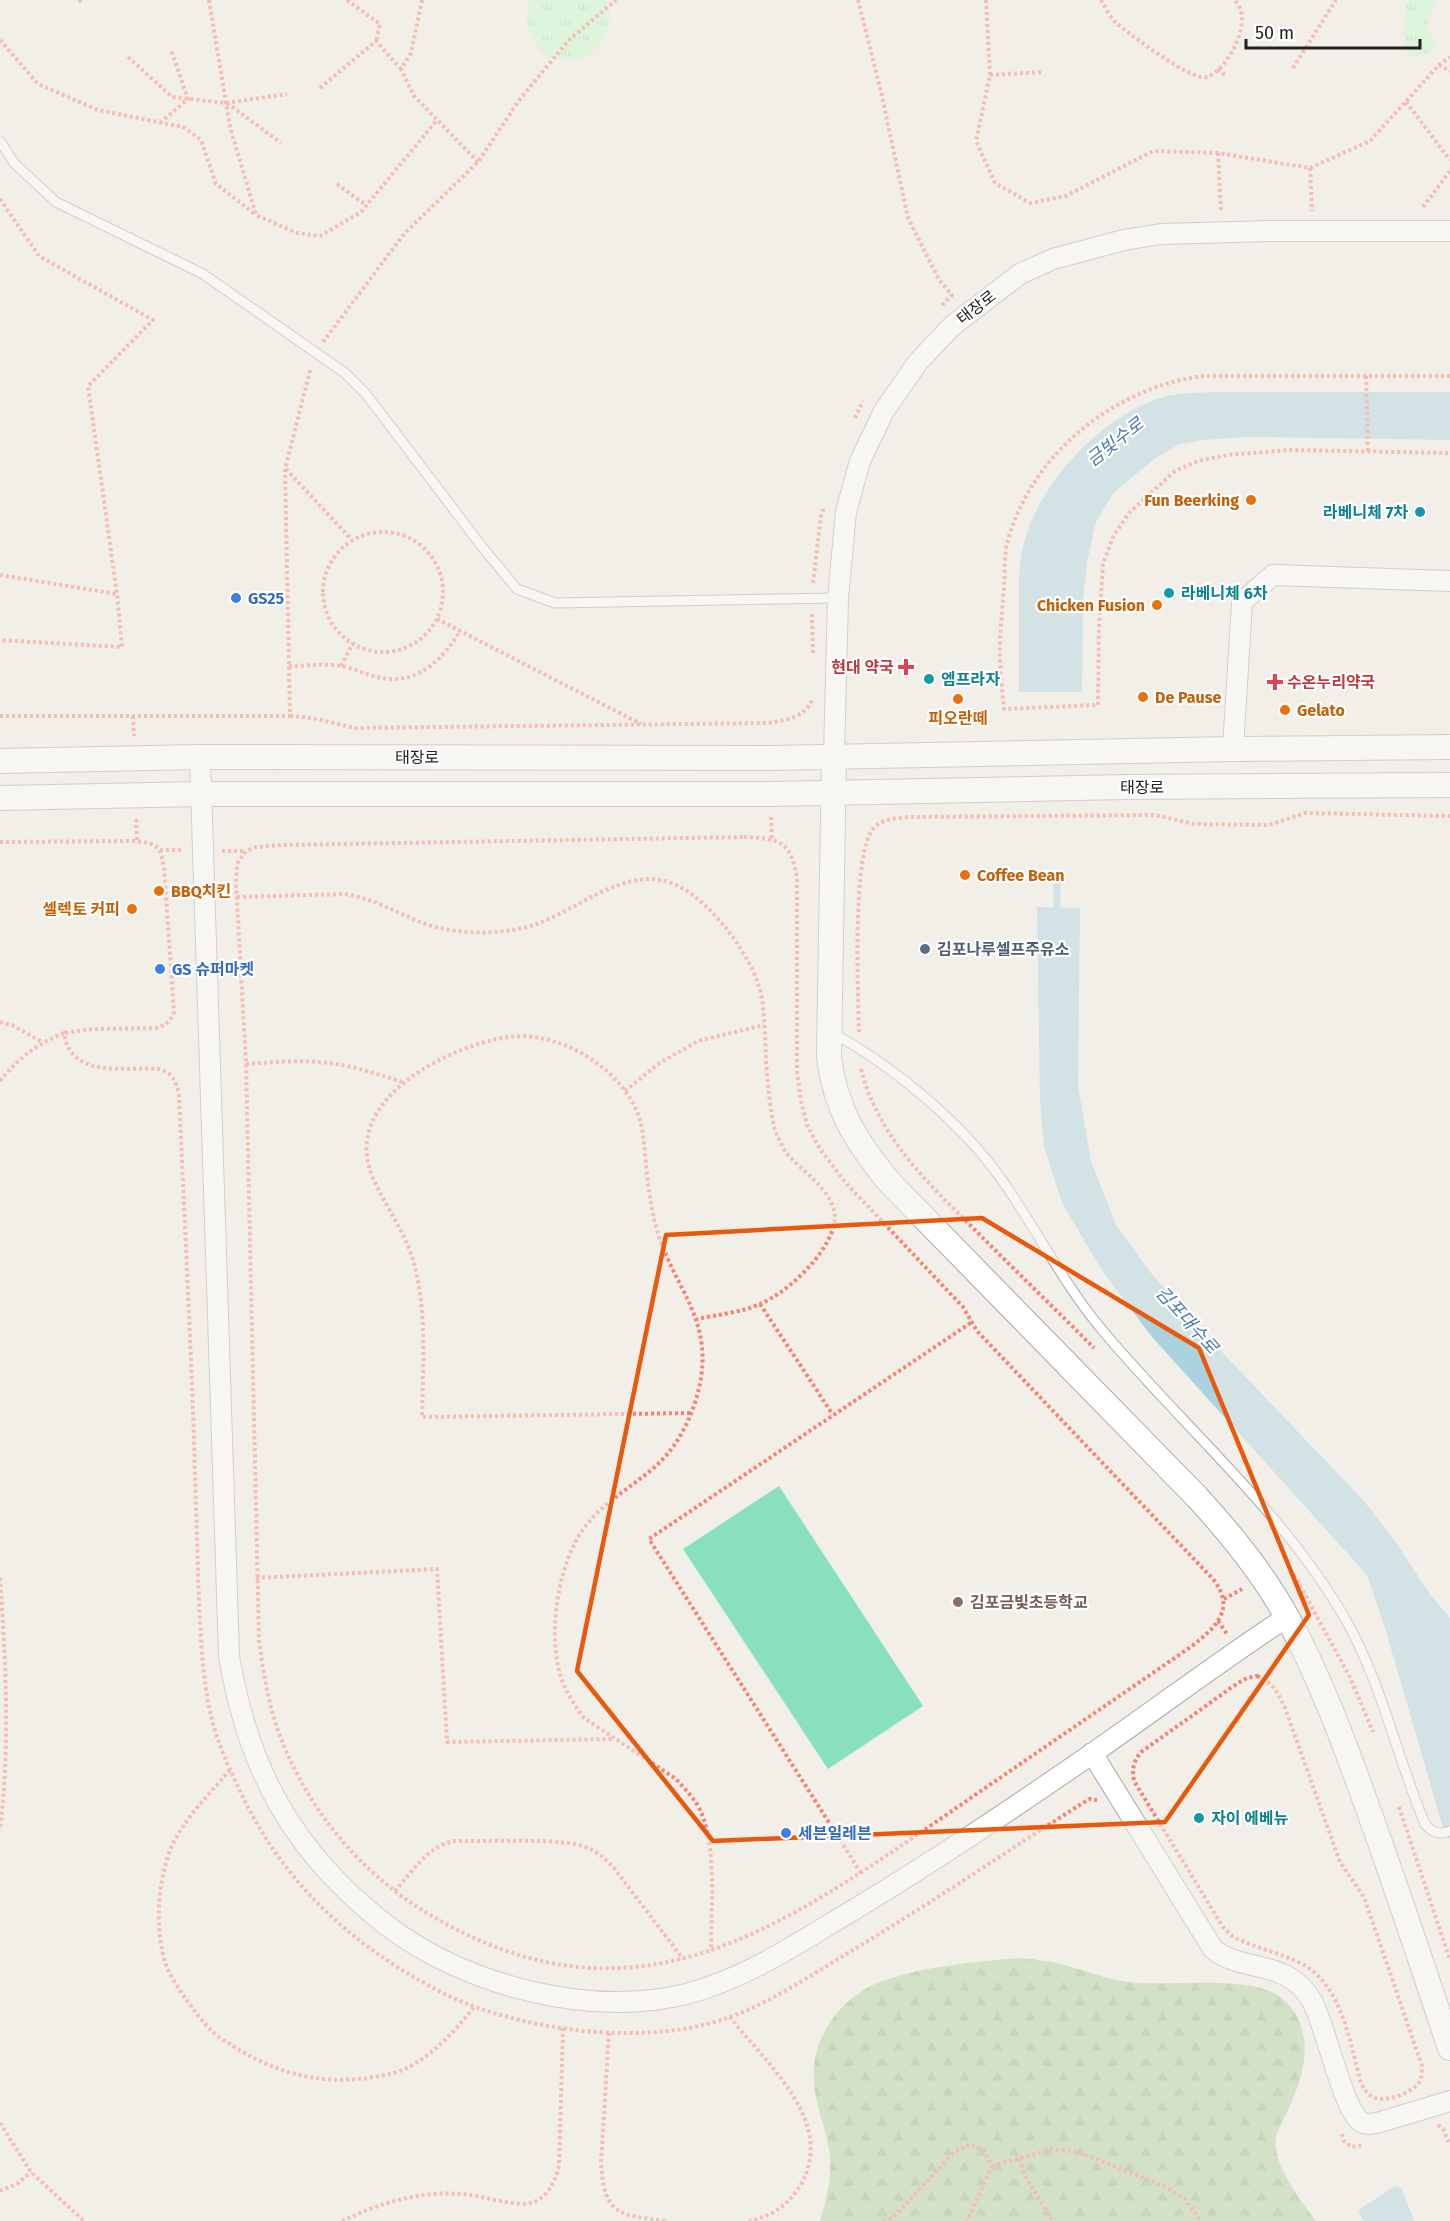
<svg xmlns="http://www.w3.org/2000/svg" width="1450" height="2221" font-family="'Fira Sans','Noto Sans KR',sans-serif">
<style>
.forest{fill:url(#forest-firs)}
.park{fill:url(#park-tufts)}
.pitch{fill:#88e0be}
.water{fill:#aad3df}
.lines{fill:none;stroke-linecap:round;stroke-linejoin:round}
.stream{stroke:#aad3df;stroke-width:7}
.service-casing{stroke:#a9a9a9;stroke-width:11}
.minor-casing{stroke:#a9a9a9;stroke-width:22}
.tertiary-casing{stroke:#a9a9a9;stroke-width:26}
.path{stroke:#fa8072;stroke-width:4;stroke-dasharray:3 3;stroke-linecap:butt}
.service{stroke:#fff;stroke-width:9}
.minor{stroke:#fff;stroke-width:20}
.tertiary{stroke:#fff;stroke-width:24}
.marked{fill:none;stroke:#e8590c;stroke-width:4.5;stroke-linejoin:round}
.food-dot{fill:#e8710a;stroke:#fff;stroke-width:2}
.culture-dot{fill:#0f9aa8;stroke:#fff;stroke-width:2}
.shop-dot{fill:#3f7fe0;stroke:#fff;stroke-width:2}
.health-dot{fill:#e0444e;stroke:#fff;stroke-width:2}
.service-dot{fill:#5c6f8a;stroke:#fff;stroke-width:2}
.education-dot{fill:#8d6e63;stroke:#fff;stroke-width:2}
.labels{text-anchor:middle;stroke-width:4.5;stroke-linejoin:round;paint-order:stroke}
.street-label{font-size:16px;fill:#222;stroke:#fff}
.food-label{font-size:16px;font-weight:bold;fill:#c56008;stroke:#fff;text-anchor:start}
.culture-label{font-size:16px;font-weight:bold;fill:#0d838f;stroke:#fff;text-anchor:start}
.shop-label{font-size:16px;font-weight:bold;fill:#366cbe;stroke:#fff;text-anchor:start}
.health-label{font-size:16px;font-weight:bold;fill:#be3a42;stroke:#fff;text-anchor:end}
.service-label{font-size:16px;font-weight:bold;fill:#4e5e75;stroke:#fff;text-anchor:start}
.education-label{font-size:16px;font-weight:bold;fill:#785e54;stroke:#fff;text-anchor:start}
.water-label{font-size:18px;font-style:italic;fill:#4a7aab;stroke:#fff}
</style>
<defs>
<pattern id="forest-firs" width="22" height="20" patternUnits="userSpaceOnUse" patternTransform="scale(1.5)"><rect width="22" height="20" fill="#add19e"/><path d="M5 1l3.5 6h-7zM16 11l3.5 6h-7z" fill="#95b388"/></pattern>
<pattern id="park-tufts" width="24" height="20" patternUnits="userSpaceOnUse" patternTransform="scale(1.5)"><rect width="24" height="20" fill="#c8facc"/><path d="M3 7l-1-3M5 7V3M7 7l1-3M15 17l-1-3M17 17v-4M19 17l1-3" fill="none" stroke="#acd6af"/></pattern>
</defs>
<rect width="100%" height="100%" fill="#f2efe9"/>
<path class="forest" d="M1020,1958C1034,1959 1048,1961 1061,1964C1088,1971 1112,1982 1140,1983C1176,1985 1251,1976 1279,1996C1317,2025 1306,2072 1289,2108C1283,2121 1273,2134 1276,2150C1279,2171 1303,2205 1316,2221H820C827,2197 833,2174 829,2149C825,2126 815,2104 814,2081C810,2037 843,1994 885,1980C926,1966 977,1961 1020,1958Z"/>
<path class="park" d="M530,0H605C611,12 611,25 605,36C583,84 510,56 530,0Z
M1408,0H1437L1433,6L1427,25L1437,46L1429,53L1411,57L1404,50L1403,25Z"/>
<path class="pitch" d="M779,1486L923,1706L828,1769L683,1549Z"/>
<path class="water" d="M1219,392H1450V440L1247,437L1204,440L1180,444L1157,457L1114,492L1096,522L1087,562L1083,599L1082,692H1019C1019,663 1019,635 1019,606C1019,587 1018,565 1023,547C1038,483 1099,419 1160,398C1179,392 1200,393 1219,392Z
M1037,907L1080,908L1078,1086L1091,1161L1116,1225L1151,1273L1197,1326L1364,1501L1395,1541L1429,1593L1450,1618V1839L1444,1831L1385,1628L1367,1575L1152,1337L1103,1272L1062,1203L1044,1146L1040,1102Z
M1395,2186L1402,2189L1414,2221H1364L1359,2213L1360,2209Z"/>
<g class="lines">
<path class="stream" d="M1057,882V917"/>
<g class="service-casing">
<path id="service" d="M0,141L14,163L56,202L203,274L345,373L366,394L483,548L517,589L555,603L838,598
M831,1032C892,1065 962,1123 1002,1180C1037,1230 1064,1285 1103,1331C1184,1428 1284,1511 1347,1622C1382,1685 1397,1757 1425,1824C1433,1833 1439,1835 1450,1831"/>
</g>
<g class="minor-casing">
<path id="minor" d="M1233,749L1242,602L1273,575L1450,581
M834,755L838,598L846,512L860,461L884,411L918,362L952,326L1020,274L1053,259L1124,240L1161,234L1271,231H1450
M200,757L229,1656C248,1770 293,1852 385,1924C464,1985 588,2018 686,1994C748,1978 801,1941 855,1909C936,1860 1015,1807 1093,1753C1158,1708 1221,1660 1287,1617
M1092,1753L1213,1949C1242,1973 1288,1958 1312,2001C1326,2027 1342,2106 1360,2121C1365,2125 1371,2124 1377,2123L1450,2101"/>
</g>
<g class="tertiary-casing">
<path id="tertiary" d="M834,755L829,1057C835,1109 857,1143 890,1183L1197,1497C1231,1534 1263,1573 1287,1617C1320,1677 1344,1742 1367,1806C1396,1886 1423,1967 1450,2048
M0,761L200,757L770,758L1233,749L1450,747
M0,798L202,794H771L1126,787L1450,785"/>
</g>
<path class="path" d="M79,0L83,4
M209,0L230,127L256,215L297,233L320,236L361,212L437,120
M347,0L380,24L376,41
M422,0L411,53L401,69L414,96L478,162
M858,0L881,92L908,218L939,280L952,295L942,305
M986,0L990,75L976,141L995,183L1030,203L1066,196L1153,151L1218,153L1310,168L1370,141L1439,65L1450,57
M1101,0C1105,7 1110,17 1116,23C1130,34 1192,82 1207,77C1227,71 1256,18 1234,0
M0,40L38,84L98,110L183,127L201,140L216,184L256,215
M128,57L172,97L226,103L287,94
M1439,65L1450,71
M1293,68L1336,0
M1218,69L1225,75
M990,75L1042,72
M320,88L376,41L401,69
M1406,102L1450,160
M227,103L281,143
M160,123L188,99L171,50
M1218,153L1221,212
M1310,168L1312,211
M337,184L366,205
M0,199L39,256L153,320L88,386L117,594L122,647L0,640
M1423,207L1450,171
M323,342L404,234L478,162L520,99L569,40L616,0
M1366,376L1368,452
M1450,376H1204C1115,386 1029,456 1007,544C1004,557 1005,572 1004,585C1003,604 1001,622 1000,640C999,663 1002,686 1004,709L1098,705L1099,627L1103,564L1113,537L1129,513L1175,471L1198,461L1227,455L1291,450L1450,453
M855,418L863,401
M286,469L352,540
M323 592a60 60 0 1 1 120 0a60 60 0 1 1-120 0Z
M0,575L117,594
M813,583L821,516L824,507
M812,614L813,655
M437,619L641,724
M289,666C306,666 325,663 341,666C358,669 373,679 391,679C423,680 445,656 460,631
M341,666L353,643
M0,716H290L285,469L311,367
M133,716L134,736
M290,716L312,718L355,728L769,723C787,720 806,717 813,698
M771,817L772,838
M136,819L137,841
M744,837C780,839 791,840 797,879V1072L801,1101L807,1125L820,1149L845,1182L963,1307L977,1331L1213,1579C1236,1609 1217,1626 1192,1646C1111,1702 1030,1757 949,1813C778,1930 632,2037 427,1913C361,1873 311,1813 282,1741C269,1710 264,1675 259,1641L246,1064L236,883L237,864L246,851L256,847L282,845Z
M0,842L137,841C159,844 160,847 164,868L174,1012C171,1021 166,1025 157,1028L94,1029L64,1033
M160,850H182
M222,851H245
M237,897L345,894C371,898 394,911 418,921C450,934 485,935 518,929C572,920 626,856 682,888C699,897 714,914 726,928C743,950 761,979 763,1007C766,1033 765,1059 768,1085C770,1101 771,1120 777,1135C780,1140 782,1147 785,1151C802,1173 841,1194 834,1225C827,1255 788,1292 760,1304C743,1312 716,1315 697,1319
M0,1022L14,1026L42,1042
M859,1032C858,994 852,853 873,829C882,818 898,818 912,817L1155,815L1194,824L1269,825L1305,813L1450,816
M246,1064C275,1062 305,1059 335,1064C358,1067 380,1075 402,1082
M861,1069C878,1138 931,1186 979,1234C1017,1272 1056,1310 1094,1348
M0,1081C18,1058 37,1044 64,1033C71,1080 125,1066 159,1069C173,1073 176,1081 179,1095C184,1209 190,1324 194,1438C195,1484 197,1530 198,1576C200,1621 201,1668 210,1712C216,1740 229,1768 241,1793C283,1882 350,1944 437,1990C513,2030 639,2047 721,2020C763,2007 805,1979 843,1956C927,1906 1007,1851 1089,1799L1097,1800
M625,1091L658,1064L698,1041L764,1025
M760,1304L833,1415
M690,1413L422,1417C423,1367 427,1316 415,1267C407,1234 386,1208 373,1178C348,1121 400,1079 445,1057C465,1048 486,1040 508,1037C559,1030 622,1068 639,1117C644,1132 644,1147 646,1163C648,1187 651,1210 658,1234C677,1292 714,1321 699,1388C693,1415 679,1444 659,1463C637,1484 609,1498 589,1522C560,1554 549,1624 558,1666C562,1686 572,1702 584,1718L676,1779C685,1789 696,1800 701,1812C717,1849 711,1911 711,1951
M1294,1575L1350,1677L1373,1732
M0,1578C6,1662 10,1747 0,1830
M256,1578L437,1569L447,1742L614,1739
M1224,1599L1242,1589
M1218,1621L1227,1634
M1257,1676C1273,1682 1278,1693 1285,1708L1340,1862L1364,1897L1422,2066C1422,2073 1422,2079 1418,2084C1409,2094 1385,2103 1373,2097C1367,2094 1364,2089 1361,2083C1350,2043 1342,1985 1302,1964C1279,1952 1254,1948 1232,1936L1223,1927L1134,1781C1132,1769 1133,1762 1141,1752L1238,1683L1247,1678Z
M230,1770C206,1798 175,1827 166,1863C157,1895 156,1931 165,1962C169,1975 178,1987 185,1998C194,2010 203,2023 214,2033C219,2038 227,2042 233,2046C273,2072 319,2085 367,2078C380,2076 395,2074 407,2068C434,2054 455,2031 474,2007
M1399,1807L1450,1960
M861,1873L649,1539L972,1322
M395,1891C412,1872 427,1847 453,1841C482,1842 566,1837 588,1848C598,1852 606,1860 614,1868L683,1959
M730,2017C765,2063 838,2122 800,2186C787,2206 772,2216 749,2221
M609,2033L601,2163C604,2216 620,2215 666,2221
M0,2123L31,2172L84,2221
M1438,2125L1443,2129L1450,2145
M1342,2134L1344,2141L1351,2147L1363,2145
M1019,2159L1026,2177L1052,2221
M992,2166L1052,2149L1081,2153L1166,2187L1185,2199L1201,2221
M0,2191L17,2184L31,2172
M342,2221C382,2202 425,2189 470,2195C487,2197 518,2208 534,2202C549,2196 555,2181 559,2166L563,2028
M883,2221L894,2217L953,2153L971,2144L984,2151L992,2166L967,2221"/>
<use href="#service" class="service"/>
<use href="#minor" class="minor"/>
<use href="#tertiary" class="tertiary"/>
</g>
<path d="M0 0H1450V2221H0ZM982,1218L1199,1348L1309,1615L1165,1822L713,1841L577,1671L666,1235Z" fill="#f2efe9" fill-opacity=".55" fill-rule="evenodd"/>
<path class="marked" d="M982,1218L1199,1348L1309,1615L1165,1822L713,1841L577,1671L666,1235Z"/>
<g class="food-dot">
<circle cx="1251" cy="500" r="6"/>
<circle cx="1157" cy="605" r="6"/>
<circle cx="1143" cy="697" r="6"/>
<circle cx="958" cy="699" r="6"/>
<circle cx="1285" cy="710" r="6"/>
<circle cx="965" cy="875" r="6"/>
<circle cx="159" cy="891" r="6"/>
<circle cx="132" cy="909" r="6"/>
</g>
<g class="culture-dot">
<circle cx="1420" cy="512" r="6"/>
<circle cx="1169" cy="593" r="6"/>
<circle cx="929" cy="679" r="6"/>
<circle cx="1199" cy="1818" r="6"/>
</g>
<g class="shop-dot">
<circle cx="236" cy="598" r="6"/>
<circle cx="160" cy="969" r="6"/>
<circle cx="786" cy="1833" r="6"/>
</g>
<g class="health-dot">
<path d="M903 658h6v6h6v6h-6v6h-6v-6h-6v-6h6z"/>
<path d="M1272 673h6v6h6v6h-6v6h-6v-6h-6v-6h6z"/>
</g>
<circle class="service-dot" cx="925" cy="949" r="6"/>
<circle class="education-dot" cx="958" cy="1602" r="6"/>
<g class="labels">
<g class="street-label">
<text transform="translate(976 307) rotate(-38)" y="6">태장로</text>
<text x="417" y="763">태장로</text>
<text x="1142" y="793">태장로</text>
</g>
<g class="food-label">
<text x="1239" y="506" text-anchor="end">Fun Beerking</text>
<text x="1145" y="611" text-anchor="end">Chicken Fusion</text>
<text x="1155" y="703">De Pause</text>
<text x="1297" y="716">Gelato</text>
<text x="958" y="724" text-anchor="middle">피오란떼</text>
<text x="977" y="881">Coffee Bean</text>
<text x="171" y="897">BBQ치킨</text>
<text x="120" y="915" text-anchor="end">셀렉토 커피</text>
</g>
<g class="culture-label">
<text x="1408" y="518" text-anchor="end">라베니체 7차</text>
<text x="1181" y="599">라베니체 6차</text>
<text x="941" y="685">엠프라자</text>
<text x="1211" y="1824">자이 에베뉴</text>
</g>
<g class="shop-label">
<text x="248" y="604">GS25</text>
<text x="172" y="975">GS 슈퍼마켓</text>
<text x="798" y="1839">세븐일레븐</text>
</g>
<g class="health-label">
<text x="894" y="673">현대 약국</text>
<text x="1287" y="688" text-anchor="start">수온누리약국</text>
</g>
<g class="service-label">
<text x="937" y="955">김포나루셀프주유소</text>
</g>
<g class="education-label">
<text x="970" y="1608">김포금빛초등학교</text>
</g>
<g class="water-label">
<text transform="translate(1115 442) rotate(-38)" y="6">금빛수로</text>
<text transform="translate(1187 1320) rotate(48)" y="6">김포대수로</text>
</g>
</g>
<path d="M1246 39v9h174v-9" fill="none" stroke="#222222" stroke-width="3"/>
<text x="1255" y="39" font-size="18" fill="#222222" stroke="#ffffff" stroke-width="4.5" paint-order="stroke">50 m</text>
</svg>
